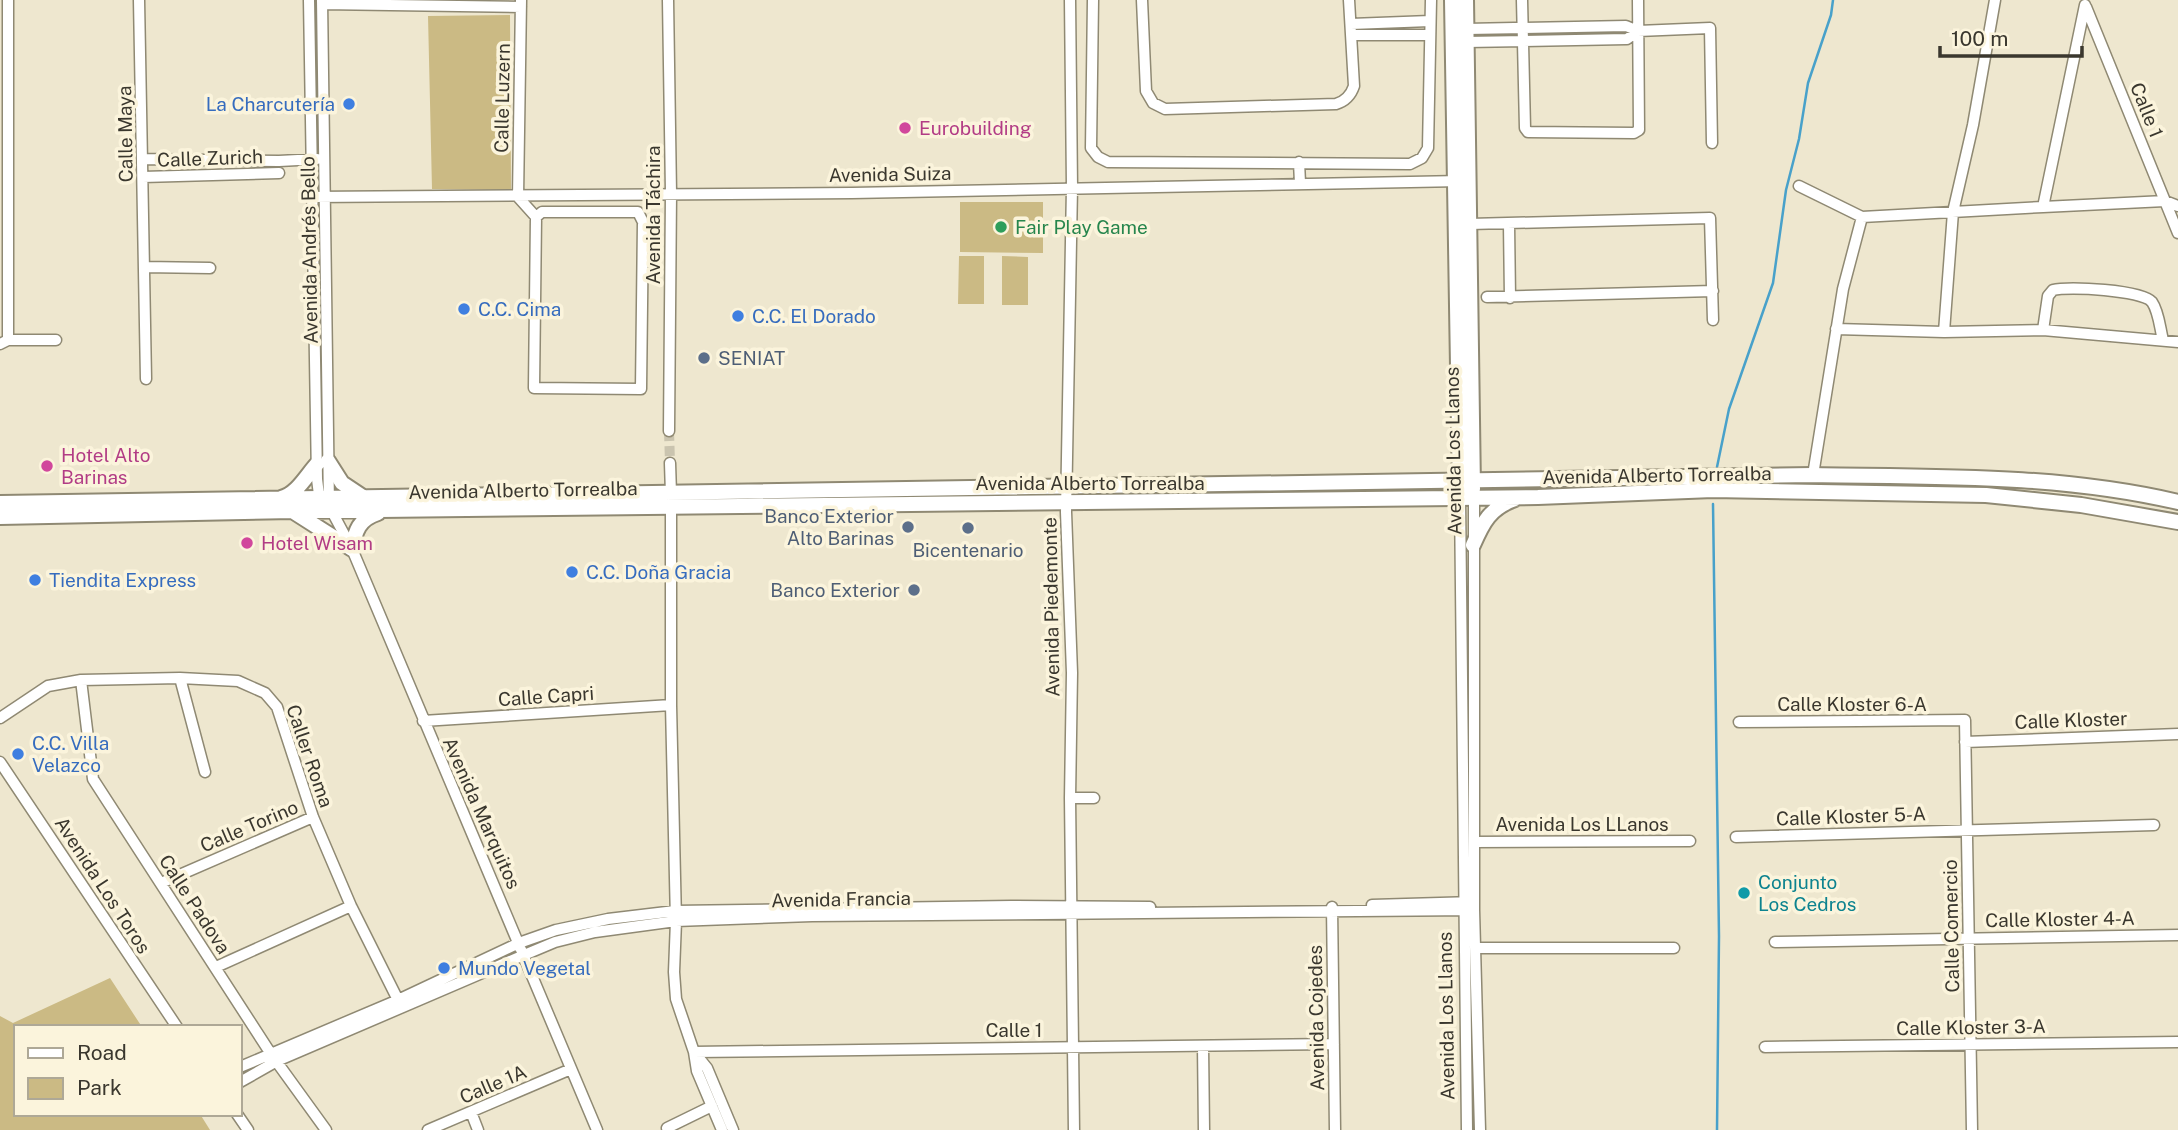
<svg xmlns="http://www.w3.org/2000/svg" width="2178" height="1130" font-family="'Public Sans',sans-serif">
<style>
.green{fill:#cbba84}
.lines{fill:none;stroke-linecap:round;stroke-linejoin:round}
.stream{stroke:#48a1ca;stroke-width:2.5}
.street-tunnel{stroke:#cac4af;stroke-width:10;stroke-dasharray:10 5;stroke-linecap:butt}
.street-casing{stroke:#8f8973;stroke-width:13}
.secondary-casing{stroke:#8f8973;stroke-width:18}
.street{stroke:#fff;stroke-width:10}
.secondary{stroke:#fff;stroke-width:14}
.shop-dot{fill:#3f7fe0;stroke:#fbf4dc;stroke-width:2.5}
.hotel-dot{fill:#d1479c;stroke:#fbf4dc;stroke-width:2.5}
.leisure-dot{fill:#2e9e5b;stroke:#fbf4dc;stroke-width:2.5}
.service-dot{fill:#5c6f8a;stroke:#fbf4dc;stroke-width:2.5}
.culture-dot{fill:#0f9aa8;stroke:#fbf4dc;stroke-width:2.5}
.labels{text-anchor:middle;stroke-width:7;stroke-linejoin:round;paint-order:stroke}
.street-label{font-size:19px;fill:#3a372e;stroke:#fbf4dc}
.shop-label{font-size:19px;fill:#366cbe;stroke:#fbf4dc;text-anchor:start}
.hotel-label{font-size:19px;fill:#b23c85;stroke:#fbf4dc;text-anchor:start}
.leisure-label{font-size:19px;fill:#27864d;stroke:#fbf4dc;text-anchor:start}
.service-label{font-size:19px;fill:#4e5e75;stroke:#fbf4dc;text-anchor:end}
.culture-label{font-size:19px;fill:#0d838f;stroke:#fbf4dc;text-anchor:start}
</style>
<rect width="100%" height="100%" fill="#eee7cf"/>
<path class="green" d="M510,15L511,190L432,189L428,16Z
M960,202H1043V253L960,252Z
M959,256H984V304H958Z
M1002,256L1028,257V305H1002Z
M110,978L142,1027H16V1114H200L210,1130H0V1016L13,1023Z"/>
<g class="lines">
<path class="stream" d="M1717,467L1729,409L1773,283L1786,190L1799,139L1808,83L1831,15L1833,0
M1713,504L1719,936L1717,1130"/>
<path class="street-tunnel" d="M669,431L670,463"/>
<g class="street-casing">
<path id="street" d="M8,0V340
M139,0L146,379
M309,0L317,479L320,503
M322,0L329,506L352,549L597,1130
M521,0L518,197L536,217L534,388L641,389L643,222L638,212H542L536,217
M668,0L671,193L669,431
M1070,0L1072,187L1066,512L1072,673L1070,798L1074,1130
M1093,0L1091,148L1098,157L1108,162L1410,164L1422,158L1428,148L1431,0
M1142,0L1146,91L1153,103L1165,109L1336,104C1346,101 1351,95 1354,86L1349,0
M1522,0L1525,128L1528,132L1634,133L1639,130L1638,0
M322,4L521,7
M2086,7L2178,233
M1351,24L1430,21
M1466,29L1626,26L1638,31L1710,28L1712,143
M1352,35H1430
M1466,42L1627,39L1638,31
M143,159L279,161L317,159
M1299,162L1300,183
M143,177L279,173
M1799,186L1862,217L2043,207L2085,5
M312,197L852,193L1461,181
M2043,207L2165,201L2178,206
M1470,224L1710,218L1713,320
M1509,224L1510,298
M144,267L210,268
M1487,297L1713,291
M1836,329L1944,332L2043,330L2178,342
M2043,330L2048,296L2053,290C2068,286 2142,290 2152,302C2159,312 2160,329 2163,340
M1944,332L1953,212L1973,125L1995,0
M0,344L8,340H56
M670,463L671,494
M1813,475L1843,289L1862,217
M1474,497V910L1480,1130
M1460,498L1467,1130
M671,507V705L676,921L674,972L676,999L694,1052L1334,1044
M180,678L205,772
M81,680L93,779L271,1054L326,1130
M0,718L48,686L81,680L180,678L238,681L265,693L277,707L313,817L351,906L400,1004
M423,721L671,705
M1739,722L1965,720L1972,1130
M1965,742L2178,734
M0,762L177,1027
M1070,798H1094
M1736,837L2154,825
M1474,842L1690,841
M161,883L313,817
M1372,905L1474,902
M1332,907L1335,1130
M1775,942L2178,935
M1475,948H1674
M216,967L351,906
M1203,1046L1204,1130
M1765,1047L2178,1042
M240,1067L398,1000L519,943L556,930L608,919L675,911L1011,906L1150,907
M240,1082L277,1061L524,955L555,942L595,932L676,921L812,916L1474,910
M471,1112L478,1130
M237,1114L248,1130
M667,1128L712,1106
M428,1130L571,1069
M722,1130L697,1071L694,1052L707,1068L733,1130"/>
</g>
<g class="secondary-casing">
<path id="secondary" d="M1452,0L1460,489
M1466,0L1473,489
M328,461L342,483L363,497
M281,498C297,494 306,476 317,464
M0,503L1813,475C1935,477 2059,474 2178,502
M294,512L352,549C355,531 359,519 378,513
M0,517L293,511L1538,497L1713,490L1986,495L2081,505L2178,522
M1473,545C1483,522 1490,508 1515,499"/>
</g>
<use href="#street" class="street"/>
<use href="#secondary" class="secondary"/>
</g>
<g class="shop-dot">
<circle cx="349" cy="104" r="7"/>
<circle cx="464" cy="309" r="7"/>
<circle cx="738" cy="316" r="7"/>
<circle cx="572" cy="572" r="7"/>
<circle cx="35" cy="580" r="7"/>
<circle cx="18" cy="754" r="7"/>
<circle cx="444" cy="968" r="7"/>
</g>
<g class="hotel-dot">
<circle cx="905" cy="128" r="7"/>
<circle cx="47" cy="466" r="7"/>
<circle cx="247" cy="543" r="7"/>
</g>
<circle class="leisure-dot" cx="1001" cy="227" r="7"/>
<g class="service-dot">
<circle cx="704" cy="358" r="7"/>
<circle cx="908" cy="527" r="7"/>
<circle cx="968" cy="528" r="7"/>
<circle cx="914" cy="590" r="7"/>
</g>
<circle class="culture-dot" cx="1744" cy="893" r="7"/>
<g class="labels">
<g class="street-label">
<text transform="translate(502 98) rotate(-89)" y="7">Calle Luzern</text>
<text transform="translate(2147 110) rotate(68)" y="7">Calle 1</text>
<text transform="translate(125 134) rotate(-91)" y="7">Calle Maya</text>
<text transform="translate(210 158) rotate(-2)" y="7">Calle Zurich</text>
<text transform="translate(890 174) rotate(-1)" y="7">Avenida Suiza</text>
<text transform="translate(653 215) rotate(-90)" y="7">Avenida Táchira</text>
<text transform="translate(309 250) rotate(-91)" y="7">Avenida Andrés Bello</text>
<text transform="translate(1453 451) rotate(-91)" y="7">Avenida Los Llanos</text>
<text transform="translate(1657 475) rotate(-1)" y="7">Avenida Alberto Torrealba</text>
<text x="1090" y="490">Avenida Alberto Torrealba</text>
<text transform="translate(523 490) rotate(-1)" y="7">Avenida Alberto Torrealba</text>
<text transform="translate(1051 607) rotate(-91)" y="7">Avenida Piedemonte</text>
<text transform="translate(546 696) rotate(-4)" y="7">Calle Capri</text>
<text x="1852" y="711">Calle Kloster 6-A</text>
<text transform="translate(2071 720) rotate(-2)" y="7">Calle Kloster</text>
<text transform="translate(310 756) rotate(71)" y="7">Caller Roma</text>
<text transform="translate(482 813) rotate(66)" y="7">Avenida Marquitos</text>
<text transform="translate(1851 816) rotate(-2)" y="7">Calle Kloster 5-A</text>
<text x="1582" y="831">Avenida Los LLanos</text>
<text transform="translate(249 826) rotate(-23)" y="7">Calle Torino</text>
<text transform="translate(103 885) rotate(57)" y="7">Avenida Los Toros</text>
<text transform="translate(841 899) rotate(-1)" y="7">Avenida Francia</text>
<text transform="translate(195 904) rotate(57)" y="7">Calle Padova</text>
<text transform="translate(2060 919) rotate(-1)" y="7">Calle Kloster 4-A</text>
<text transform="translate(1951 926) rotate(-91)" y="7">Calle Comercio</text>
<text transform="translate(1446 1016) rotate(-91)" y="7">Avenida Los Llanos</text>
<text transform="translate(1316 1018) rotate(-91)" y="7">Avenida Cojedes</text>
<text transform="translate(1971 1027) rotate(-1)" y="7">Calle Kloster 3-A</text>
<text x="1014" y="1037">Calle 1</text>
<text transform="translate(493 1084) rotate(-23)" y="7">Calle 1A</text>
</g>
<g class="shop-label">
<text x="335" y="111" text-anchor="end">La Charcutería</text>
<text x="478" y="316">C.C. Cima</text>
<text x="752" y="323">C.C. El Dorado</text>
<text x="586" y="579">C.C. Doña Gracia</text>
<text x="49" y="587">Tiendita Express</text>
<text x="32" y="750">C.C. Villa<tspan x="32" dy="22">Velazco</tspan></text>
<text x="458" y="975">Mundo Vegetal</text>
</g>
<g class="hotel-label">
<text x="919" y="135">Eurobuilding</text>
<text x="61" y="462">Hotel Alto<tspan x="61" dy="22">Barinas</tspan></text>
<text x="261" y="550">Hotel Wisam</text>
</g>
<g class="leisure-label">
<text x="1015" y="234">Fair Play Game</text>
</g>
<g class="service-label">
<text x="718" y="365" text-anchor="start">SENIAT</text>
<text x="894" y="523">Banco Exterior<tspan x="894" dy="22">Alto Barinas</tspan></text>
<text x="968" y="557" text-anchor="middle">Bicentenario</text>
<text x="900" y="597">Banco Exterior</text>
</g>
<g class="culture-label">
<text x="1758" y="889">Conjunto<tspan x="1758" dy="22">Los Cedros</tspan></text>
</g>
</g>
<rect x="14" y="1025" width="228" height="91" fill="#fbf4dc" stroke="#aea896" stroke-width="2"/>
<rect x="28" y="1048" width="35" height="10" fill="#ffffff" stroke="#aea896" stroke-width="2"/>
<text x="77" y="1060" font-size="21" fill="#3a372e">Road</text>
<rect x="28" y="1078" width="35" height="21" fill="#cbba84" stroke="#aea896" stroke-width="2"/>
<text x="77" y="1095" font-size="21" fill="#3a372e">Park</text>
<path d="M1940 46v10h142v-10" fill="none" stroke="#3a372e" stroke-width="3.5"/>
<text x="1951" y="46" font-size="21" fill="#3a372e" stroke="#fbf4dc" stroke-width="5" paint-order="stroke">100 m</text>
</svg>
